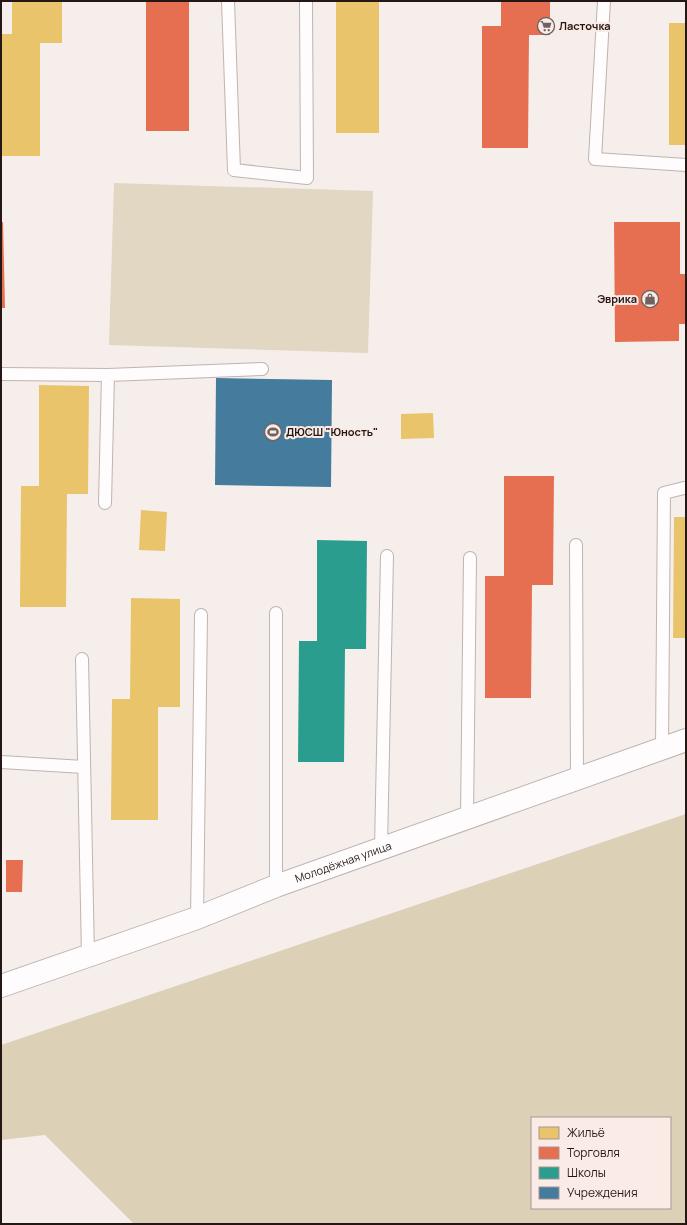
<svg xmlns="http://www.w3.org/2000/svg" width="687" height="1225" font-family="Manrope,sans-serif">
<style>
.green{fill:#e1d7c2}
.forest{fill:#dcd1b6;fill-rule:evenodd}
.homes{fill:#e9c46a}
.shops{fill:#e76f51}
.schools{fill:#2a9d8f}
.public{fill:#457b9d}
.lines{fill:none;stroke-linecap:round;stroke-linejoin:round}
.lane-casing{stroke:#beb4b1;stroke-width:14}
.secondary-casing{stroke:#beb4b1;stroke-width:24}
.lane{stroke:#fefcfc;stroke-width:12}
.secondary{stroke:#fefcfc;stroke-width:22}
.labels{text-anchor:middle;stroke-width:4;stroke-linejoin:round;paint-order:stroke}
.poi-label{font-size:11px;font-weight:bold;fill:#251814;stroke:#fbebe7;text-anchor:start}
.street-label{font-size:11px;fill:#251814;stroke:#fbebe7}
</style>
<rect width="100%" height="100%" fill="#f6eeeb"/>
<path class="green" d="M114,183L373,191L368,353L109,345Z"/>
<path class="forest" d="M686,814V1224H134L45,1135L1,1140V1045ZM532,1118H670V1208H532Z"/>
<path class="homes" d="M12,1H62V43H40V156H1V34H12Z
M336,1H379V133H336Z
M669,23H686V145H669Z
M39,385L89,386L88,494H67L66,607H20L21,486H39Z
M433,413L434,438L401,439V414Z
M141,510L167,512L165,551L139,550Z
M674,517H686V638H673Z
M131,598L180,599V707H158V820H111L112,699H130Z"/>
<path class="shops" d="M146,1H189V131H146Z
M501,1H550V35H529L528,148H482V26H501Z
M1,222H3L5,308H1Z
M614,222H680V274H686V324H679V341L615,342Z
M504,476H554L553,585H532L531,698H485V576H504Z
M6,860H23L22,892H6Z"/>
<path class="schools" d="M317,540L367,541L366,649H345L344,762H298L299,641H317Z"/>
<path class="public" d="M216,378L332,380L331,487L215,485Z"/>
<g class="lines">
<g class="lane-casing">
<path id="lane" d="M228,1L234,170L307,178L306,1
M604,1L595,159L686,165
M1,374L108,375L262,369
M105,503L108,375
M576,545L577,777
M82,659L88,956
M662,748L664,493L684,488
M1,762L84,767
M467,817L470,558
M381,848L387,556
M276,886V613
M197,918L201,615"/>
</g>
<g class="secondary-casing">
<g id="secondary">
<path id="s1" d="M1,986L197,918L276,886L686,740"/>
</g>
</g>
<use href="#lane" class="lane"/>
<use href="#secondary" class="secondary"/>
</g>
<defs>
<g id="supermarket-ring" transform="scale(0.9)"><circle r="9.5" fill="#fbebe7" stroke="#6e635f" stroke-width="1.5"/><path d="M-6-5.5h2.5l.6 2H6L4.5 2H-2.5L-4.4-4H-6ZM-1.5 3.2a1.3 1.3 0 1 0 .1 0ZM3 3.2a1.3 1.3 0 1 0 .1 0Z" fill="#6e635f"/></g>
<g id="shop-ring" transform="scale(0.9)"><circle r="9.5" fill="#fbebe7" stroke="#6e635f" stroke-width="1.5"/><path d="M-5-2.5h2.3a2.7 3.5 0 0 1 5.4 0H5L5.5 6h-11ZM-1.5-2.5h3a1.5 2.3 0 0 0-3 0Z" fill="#6e635f"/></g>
<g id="stadium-ring" transform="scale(0.9)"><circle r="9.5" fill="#fbebe7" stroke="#6e635f" stroke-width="1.5"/><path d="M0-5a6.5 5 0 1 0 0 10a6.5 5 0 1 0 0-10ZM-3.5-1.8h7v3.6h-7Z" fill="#6e635f"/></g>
</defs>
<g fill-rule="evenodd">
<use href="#supermarket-ring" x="546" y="26"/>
<use href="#shop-ring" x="650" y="299"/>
<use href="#stadium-ring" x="273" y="432"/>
</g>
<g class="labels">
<g class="poi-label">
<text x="559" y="30">Ласточка</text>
<text x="637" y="303" text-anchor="end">Эврика</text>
<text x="286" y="436">ДЮСШ "Юность"</text>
</g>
<g class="street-label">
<text dy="4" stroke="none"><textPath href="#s1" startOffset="364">Молодёжная улица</textPath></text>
</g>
</g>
<rect width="687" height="1225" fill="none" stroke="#251814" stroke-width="4"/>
<rect x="531" y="1117" width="140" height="92" fill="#fbebe7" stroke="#a59793"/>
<rect x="539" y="1127" width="20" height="12" fill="#e9c46a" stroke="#a59793"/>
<text x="567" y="1137" font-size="12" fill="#251814">Жильё</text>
<rect x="539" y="1147" width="20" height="12" fill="#e76f51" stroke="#a59793"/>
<text x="567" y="1157" font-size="12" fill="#251814">Торговля</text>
<rect x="539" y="1167" width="20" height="12" fill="#2a9d8f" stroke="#a59793"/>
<text x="567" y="1177" font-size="12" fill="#251814">Школы</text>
<rect x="539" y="1187" width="20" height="12" fill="#457b9d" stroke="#a59793"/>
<text x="567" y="1197" font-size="12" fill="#251814">Учреждения</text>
</svg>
